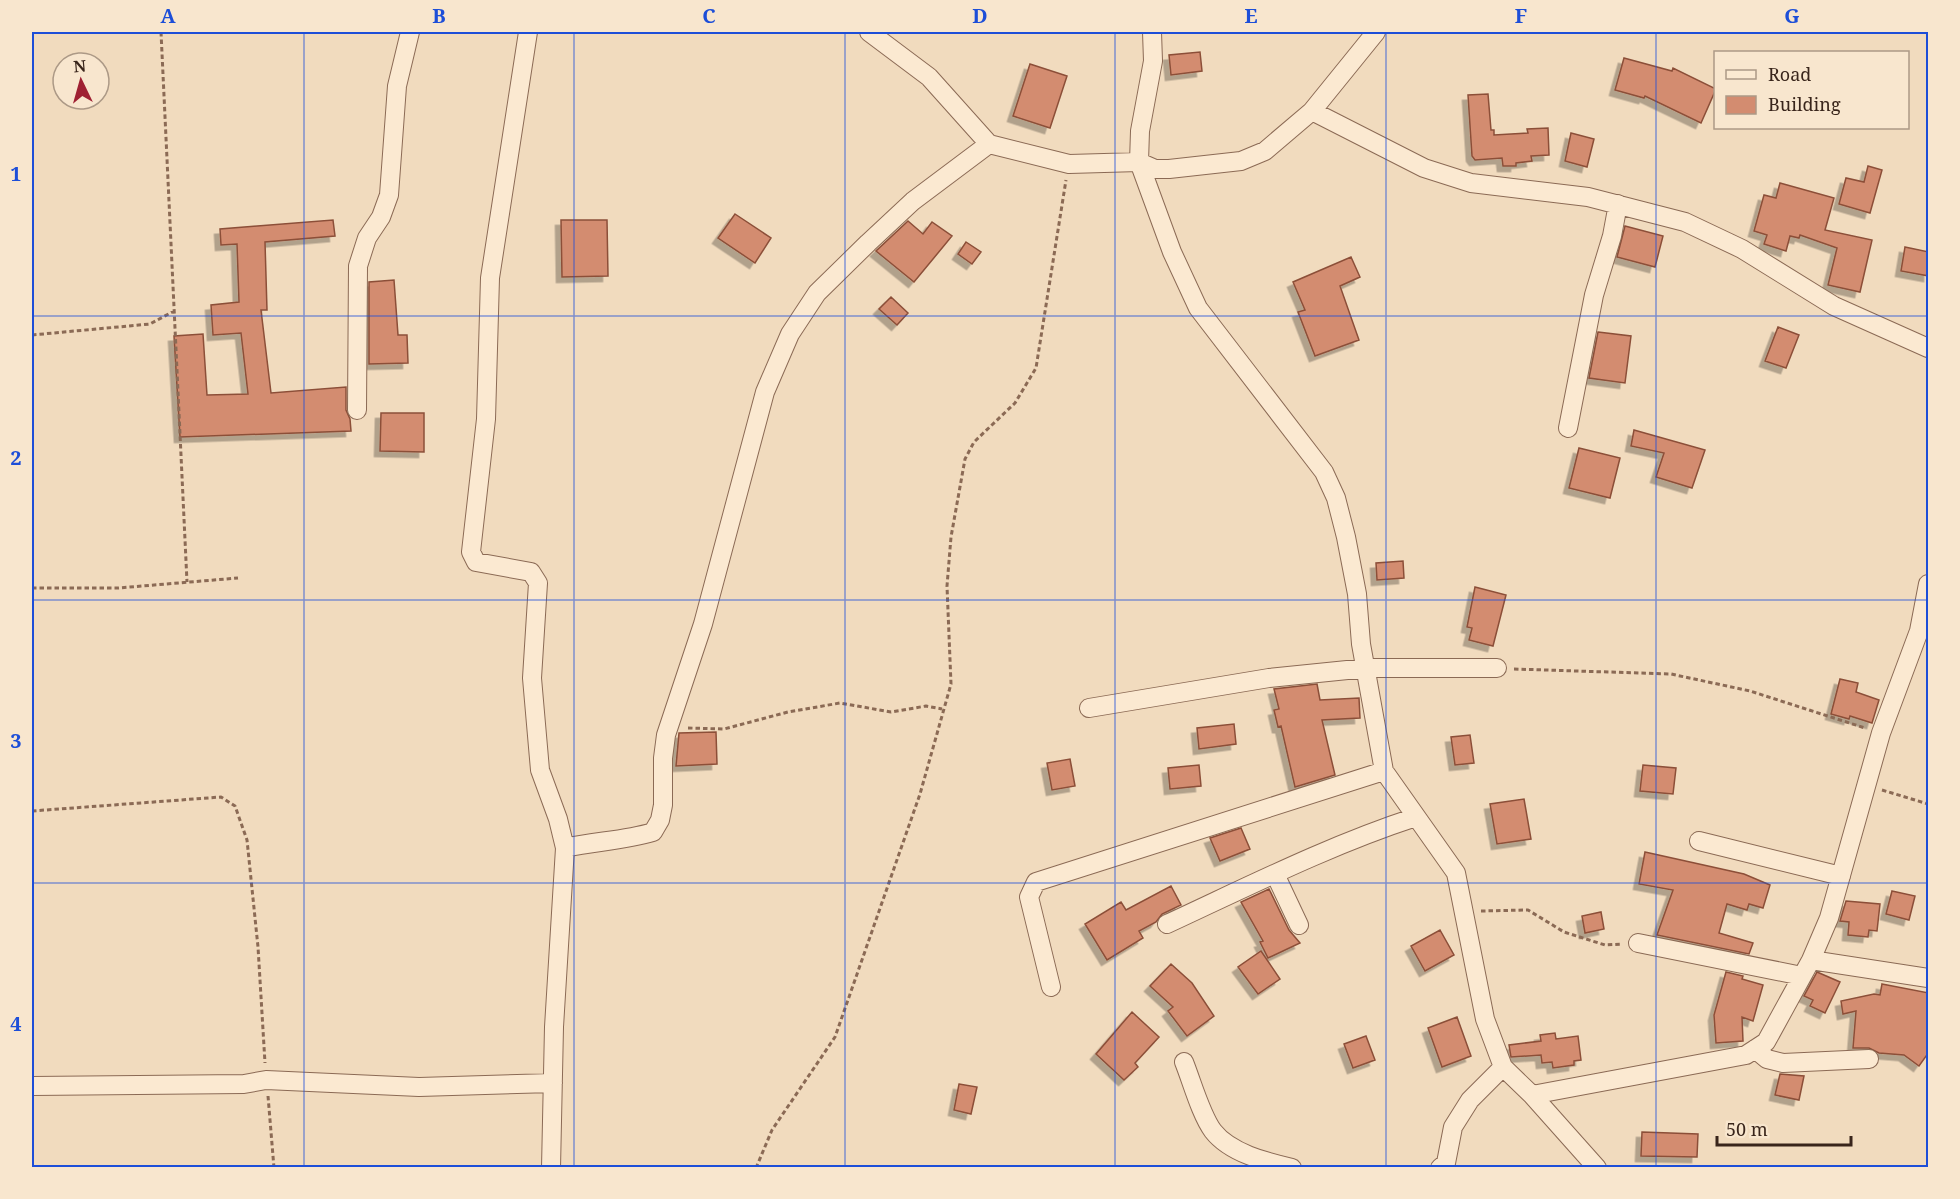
<svg xmlns="http://www.w3.org/2000/svg" width="1960" height="1199" font-family="'Noto Serif',serif">
<style>
.building{fill:#d38c70;stroke:#8c4f39;stroke-width:1.5;filter:url(#shadow)}
.lines{fill:none;stroke-linecap:round;stroke-linejoin:round}
.minor-casing{stroke:#8b6a55;stroke-width:20}
.path{stroke:#8b6a55;stroke-width:3;stroke-dasharray:4.5 3;stroke-linecap:butt}
.minor{stroke:#fbe9d1;stroke-width:18}
.grid{fill:none;stroke:#1d4ed8;stroke-width:1.5;stroke-opacity:0.55}
.neatline{fill:none;stroke:#1d4ed8;stroke-width:2}
.grid-label{font-size:20px;text-anchor:middle;font-weight:bold;fill:#1d4ed8}
</style>
<defs>
<filter id="shadow"><feDropShadow dx="-5.5" dy="5.5" stdDeviation="0" flood-color="#0004"/></filter>
</defs>
<rect width="100%" height="100%" fill="#f1dbbe"/>
<path class="building" d="M1200,52L1202,71L1171,75L1169,55Z
M1624,58L1672,71L1673,68L1716,89L1701,123L1645,96L1644,98L1615,90Z
M1030,64L1067,76L1050,128L1013,116Z
M1488,94L1491,130H1494V135L1528,133L1527,129L1548,128L1549,155L1531,156L1532,161L1516,163V166H1503L1502,158L1475,160L1472,156L1468,95Z
M1571,133L1594,139L1587,167L1565,161Z
M1868,166L1882,170L1870,213L1839,204L1846,178L1864,182Z
M1780,183L1834,198L1825,230L1872,240L1860,292L1828,285L1837,248L1800,235L1799,238L1790,236L1786,251L1764,244L1767,235L1754,231L1764,195L1776,198Z
M735,214L771,238L755,263L718,238Z
M333,220L335,236L265,242L267,310H261L271,393L346,387V410L350,419L351,431L180,437L174,336L203,334L207,395L248,394L241,333L213,335L211,305L239,302L237,244L221,245L220,229Z
M561,220H607L608,276L562,277Z
M908,221L923,234L932,222L952,236L914,282L876,251Z
M1625,226L1663,236L1655,267L1617,257Z
M966,242L981,252L972,264L958,254Z
M1905,247L1929,252V276L1901,271Z
M1351,257L1360,277L1340,286L1359,340L1315,356L1298,312L1305,310L1293,282Z
M394,280L398,335H407L408,363L369,364V282Z
M891,297L908,313L897,325L879,309Z
M1778,327L1799,335L1786,368L1765,361Z
M1598,332L1631,336L1625,383L1589,378Z
M381,413H424V452L380,451Z
M1634,430L1705,450L1692,488L1656,477L1664,453L1631,446Z
M1579,448L1620,458L1610,498L1569,488Z
M1403,561L1404,578L1377,580L1376,563Z
M1475,587L1506,595L1493,646L1469,640L1472,628L1467,627Z
M1840,679L1858,683L1856,692L1879,700L1872,723L1850,716L1849,719L1831,714Z
M1317,684L1320,700L1359,698L1360,718L1322,720L1335,775L1295,787L1281,726L1278,727L1274,710L1279,709L1274,689Z
M1234,724L1236,744L1199,749L1197,728Z
M716,732L717,764L676,766L679,733Z
M1470,735L1474,763L1455,765L1451,737Z
M1070,759L1075,786L1052,790L1047,763Z
M1199,765L1201,786L1170,789L1168,768Z
M1643,765L1676,768L1673,794L1640,791Z
M1524,799L1531,839L1497,844L1490,804Z
M1241,828L1250,849L1220,861L1210,838Z
M1645,852L1744,874L1770,885L1763,908L1749,904L1747,910L1727,904L1719,933L1753,943L1749,954L1657,935L1673,890L1639,884Z
M1171,886L1181,905L1162,914L1156,922L1139,931L1143,938L1107,960L1085,924L1121,902L1126,910Z
M1269,889L1289,930L1300,943L1268,958L1260,942L1263,941L1241,902Z
M1892,891L1915,896L1909,920L1886,914Z
M1846,901L1880,904L1877,931L1869,930L1868,937L1848,935L1849,922L1840,921Z
M1601,912L1604,929L1585,933L1582,916Z
M1440,930L1454,955L1425,971L1411,946Z
M1261,951L1280,979L1258,994L1238,967Z
M1171,964L1192,983L1214,1016L1187,1036L1168,1011L1173,1007L1150,986Z
M1726,972L1743,976L1742,979L1763,985L1753,1021L1742,1017L1743,1041L1716,1043L1714,1015Z
M1817,972L1840,982L1825,1013L1810,1006L1813,1000L1804,996Z
M1882,984L1929,993V1052L1919,1066L1904,1055L1879,1053L1869,1048H1853L1856,1011L1843,1014L1841,1001L1874,994L1880,995Z
M1132,1012L1159,1037L1135,1063L1138,1067L1124,1080L1096,1054Z
M1457,1017L1471,1056L1442,1067L1428,1028Z
M1555,1033L1556,1039L1578,1036L1581,1060L1574,1061V1065L1553,1068L1552,1062L1542,1063L1541,1055L1511,1057L1509,1045L1541,1041L1540,1035Z
M1366,1036L1375,1060L1353,1068L1344,1044Z
M1780,1074L1804,1076L1799,1100L1775,1095Z
M959,1084L977,1087L971,1114L954,1110Z
M1642,1132L1698,1134L1697,1157L1641,1156Z"/>
<g class="lines">
<g class="minor-casing">
<path id="minor" d="M528,32L490,278L486,419L471,552L476,562L531,572L538,583L532,678L540,770L558,819L565,848
M869,32L929,77L989,144L1069,164L1139,162L1155,169H1169L1241,161L1265,151L1312,111L1376,32
M1152,32L1153,61L1140,131L1139,162L1172,252L1198,308L1324,472L1336,498L1346,537L1357,594L1361,644L1384,771L1456,873L1485,1019L1503,1067L1532,1095L1597,1168
M1312,111L1424,168L1471,183L1588,197L1685,222L1742,249L1834,306L1928,348
M357,410L358,266L367,238L381,217L389,195L397,86L410,32
M1568,428L1594,295L1612,236L1618,204
M1089,708L1269,678L1367,668H1497
M1699,841L1841,876
M1275,874L1299,925
M1167,924C1249,886 1330,845 1416,817
M1638,943L1802,976
M1811,960L1928,978
M1051,987L1029,897L1036,882L1384,771
M1755,1049L1767,1059L1783,1063L1869,1059
M1184,1062C1192,1082 1201,1115 1213,1131C1230,1153 1266,1162 1292,1168
M32,1086L244,1084L266,1080L419,1087L553,1083
M1532,1095L1746,1055L1766,1042L1811,960L1829,918L1881,733L1919,631L1928,584
M551,1168L554,1027L565,848C594,841 624,841 653,832L660,820L663,805V758L666,735L703,624L765,392L790,334L817,293L868,243L913,201L989,144
M1440,1168L1446,1163L1453,1127L1470,1100L1503,1067"/>
</g>
<path class="path" d="M161,32L187,582
M32,335L150,324L174,311
M32,588H118L238,578
M1514,669L1671,674L1750,691L1865,728
M688,728L724,729L788,712L840,703L891,712L926,706L942,709
M1882,790L1928,804
M32,811L221,797L235,806L247,840L258,947L265,1063
M1481,911L1528,910L1564,932L1605,945L1622,944
M268,1096L274,1168
M756,1168L772,1130L835,1037L920,794L951,684L947,586L951,537L965,459L974,442L1015,403L1036,368L1066,180"/>
<use href="#minor" class="minor"/>
</g>
<path class="grid" d="M304,32V1168M574,32V1168M845,32V1168M1115,32V1168M1386,32V1168M1656,32V1168M32,316H1928M32,600H1928M32,883H1928"/>
<rect width="1960" height="1199" fill="none" stroke="#f8e6ce" stroke-width="66"/>
<rect x="1714" y="51" width="195" height="78" fill="#f8e6ce" stroke="#ac9986" stroke-width="1.5"/>
<rect x="1726" y="70" width="30" height="9" fill="#fbe9d1" stroke="#ac9986" stroke-width="1.5"/>
<text x="1768" y="81" font-size="18" fill="#39251b">Road</text>
<rect x="1726" y="96" width="30" height="18" fill="#d38c70" stroke="#ac9986" stroke-width="1.5"/>
<text x="1768" y="111" font-size="18" fill="#39251b">Building</text>
<g transform="translate(81 81) rotate(355)"><circle r="28" fill="#f8e6ce" stroke="#ac9986" stroke-width="1.5"/>
<path d="M0-4.5L10 22L0 15L-10 22Z" fill="#9f2032"/>
<text y="-9" font-size="16" font-weight="bold" text-anchor="middle" fill="#39251b">N</text>
</g>
<path d="M1717 1136v9h134v-9" fill="none" stroke="#39251b" stroke-width="3"/>
<text x="1726" y="1136" font-size="18" fill="#39251b" stroke="#f8e6ce" stroke-width="4.5" paint-order="stroke">50 m</text>
<rect x="33" y="33" width="1894" height="1133" class="neatline"/>
<g class="grid-label">
<text x="168" y="23">A</text>
<text x="439" y="23">B</text>
<text x="709" y="23">C</text>
<text x="980" y="23">D</text>
<text x="1251" y="23">E</text>
<text x="1521" y="23">F</text>
<text x="1792" y="23">G</text>
<text x="16" y="181">1</text>
<text x="16" y="465">2</text>
<text x="16" y="748">3</text>
<text x="16" y="1031">4</text>
</g>
</svg>
